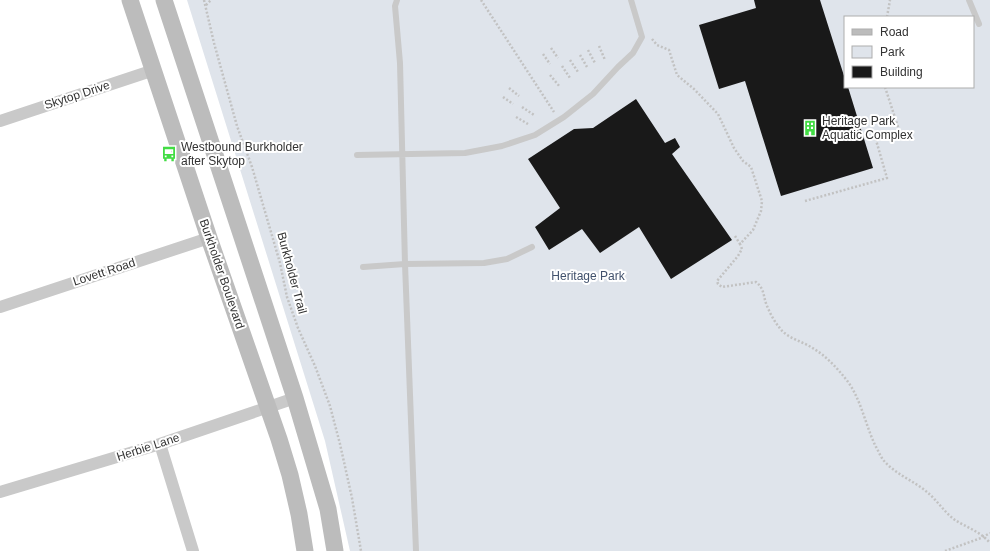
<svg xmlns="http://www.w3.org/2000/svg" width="990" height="551" font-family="Helvetica,sans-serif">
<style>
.green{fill:#dfe4eb;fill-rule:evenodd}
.building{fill:#191919}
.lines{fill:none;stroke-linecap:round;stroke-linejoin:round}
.path{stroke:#c2c2c2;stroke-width:2.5;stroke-dasharray:2 2;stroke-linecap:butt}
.lane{stroke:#c9c9c9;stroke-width:6}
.street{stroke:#c9c9c9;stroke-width:12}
.secondary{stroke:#bcbcbc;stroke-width:17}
.labels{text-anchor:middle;stroke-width:4;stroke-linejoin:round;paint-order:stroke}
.street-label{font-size:12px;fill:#323232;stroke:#fff}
.poi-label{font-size:12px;fill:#323232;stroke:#fff;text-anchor:start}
.park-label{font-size:12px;fill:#41516c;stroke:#fff}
</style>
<rect width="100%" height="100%" fill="#fff"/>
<path class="green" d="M187,0H990V551H350L325,441ZM845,17H973V87H845Z"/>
<path class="building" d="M754,0H820L845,79V87H848L873,168L781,196L745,81L719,89L699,25L756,8Z
M636,99L665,143L675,138L680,147L672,154L732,240L671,279L639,227L600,253L582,229L549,250L535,227L560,208L528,159L574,129L593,128Z"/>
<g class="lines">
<path class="path" d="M204,0L214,43L237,126L252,167L280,263L287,297L298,328L315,366L330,406L340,444L352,498L361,551
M481,0L554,112
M206,5L211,0
M887,17L890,0
M652,39L657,45L669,50L677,75L694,89L718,114L734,148L743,161L751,167L762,201L761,211L753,230L740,244L742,249L738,256L717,281L718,284L722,287L756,282C765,289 763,297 767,306C770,313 774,321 779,327C787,339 803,341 814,349C826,356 836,367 845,378C861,397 865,425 876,447C879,452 881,458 885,462C897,475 914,481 927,492C937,500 944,512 955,520C966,527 981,532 990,543
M599,46L605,60
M551,48L558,58
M588,50L595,63
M543,54L550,64
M580,55L587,67
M570,60L578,72
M562,66L570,78
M550,75L560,87
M509,88L519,96
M503,97L513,104
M522,107L534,115
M516,117L528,124
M805,201L887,178L876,140L900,133L885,87
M735,236L740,244
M945,551L981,538L990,533"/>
<path class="lane" d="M397,0L395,6L400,63L405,264L416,551
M969,0L979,24
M357,155L465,153L502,146L535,135L564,117L593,94L618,67L633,53L642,37L631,0
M363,267L405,264L484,263L507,259L532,247"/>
<path class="street" d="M0,121L154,70
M0,307L209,238
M160,444L193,551
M0,492L160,444L295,398"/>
<path class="secondary" d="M130,0L209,238L279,439L290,475L299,514L305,551
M164,0L295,398L328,509L335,551"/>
</g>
<defs>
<g id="building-bare" transform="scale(1.2)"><path d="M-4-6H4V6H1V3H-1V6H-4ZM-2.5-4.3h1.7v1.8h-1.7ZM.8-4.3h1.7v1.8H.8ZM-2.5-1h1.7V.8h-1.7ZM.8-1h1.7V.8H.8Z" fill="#42dc44" stroke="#fff" stroke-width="2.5" paint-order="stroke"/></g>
<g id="bus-bare" transform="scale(1.2)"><path d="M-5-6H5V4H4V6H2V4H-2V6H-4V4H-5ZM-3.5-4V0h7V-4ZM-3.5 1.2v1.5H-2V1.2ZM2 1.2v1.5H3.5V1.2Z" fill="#42dc44" stroke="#fff" stroke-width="2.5" paint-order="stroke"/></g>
</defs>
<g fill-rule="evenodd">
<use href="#building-bare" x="810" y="128"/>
<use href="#bus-bare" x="169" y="154"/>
</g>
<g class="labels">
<g class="street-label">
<text transform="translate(77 95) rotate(-18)" y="4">Skytop Drive</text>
<text transform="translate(104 272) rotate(-18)" y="4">Lovett Road</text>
<text transform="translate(292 273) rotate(75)" y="4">Burkholder Trail</text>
<text transform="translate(222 274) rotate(71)" y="4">Burkholder Boulevard</text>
<text transform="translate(148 447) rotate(-18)" y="4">Herbie Lane</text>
</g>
<g class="poi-label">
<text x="822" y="125">Heritage Park<tspan x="822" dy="14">Aquatic Complex</tspan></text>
<text x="181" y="151">Westbound Burkholder<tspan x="181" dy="14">after Skytop</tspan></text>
</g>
<g class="park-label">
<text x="588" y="280">Heritage Park</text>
</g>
</g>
<rect x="844" y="16" width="130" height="72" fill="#ffffff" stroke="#adadad"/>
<rect x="852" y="29" width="20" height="6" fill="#bcbcbc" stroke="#adadad"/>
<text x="880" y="36" font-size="12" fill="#323232">Road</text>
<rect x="852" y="46" width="20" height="12" fill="#dfe4eb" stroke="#adadad"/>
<text x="880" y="56" font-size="12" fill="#323232">Park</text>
<rect x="852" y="66" width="20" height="12" fill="#191919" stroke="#adadad"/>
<text x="880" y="76" font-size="12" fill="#323232">Building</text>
</svg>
